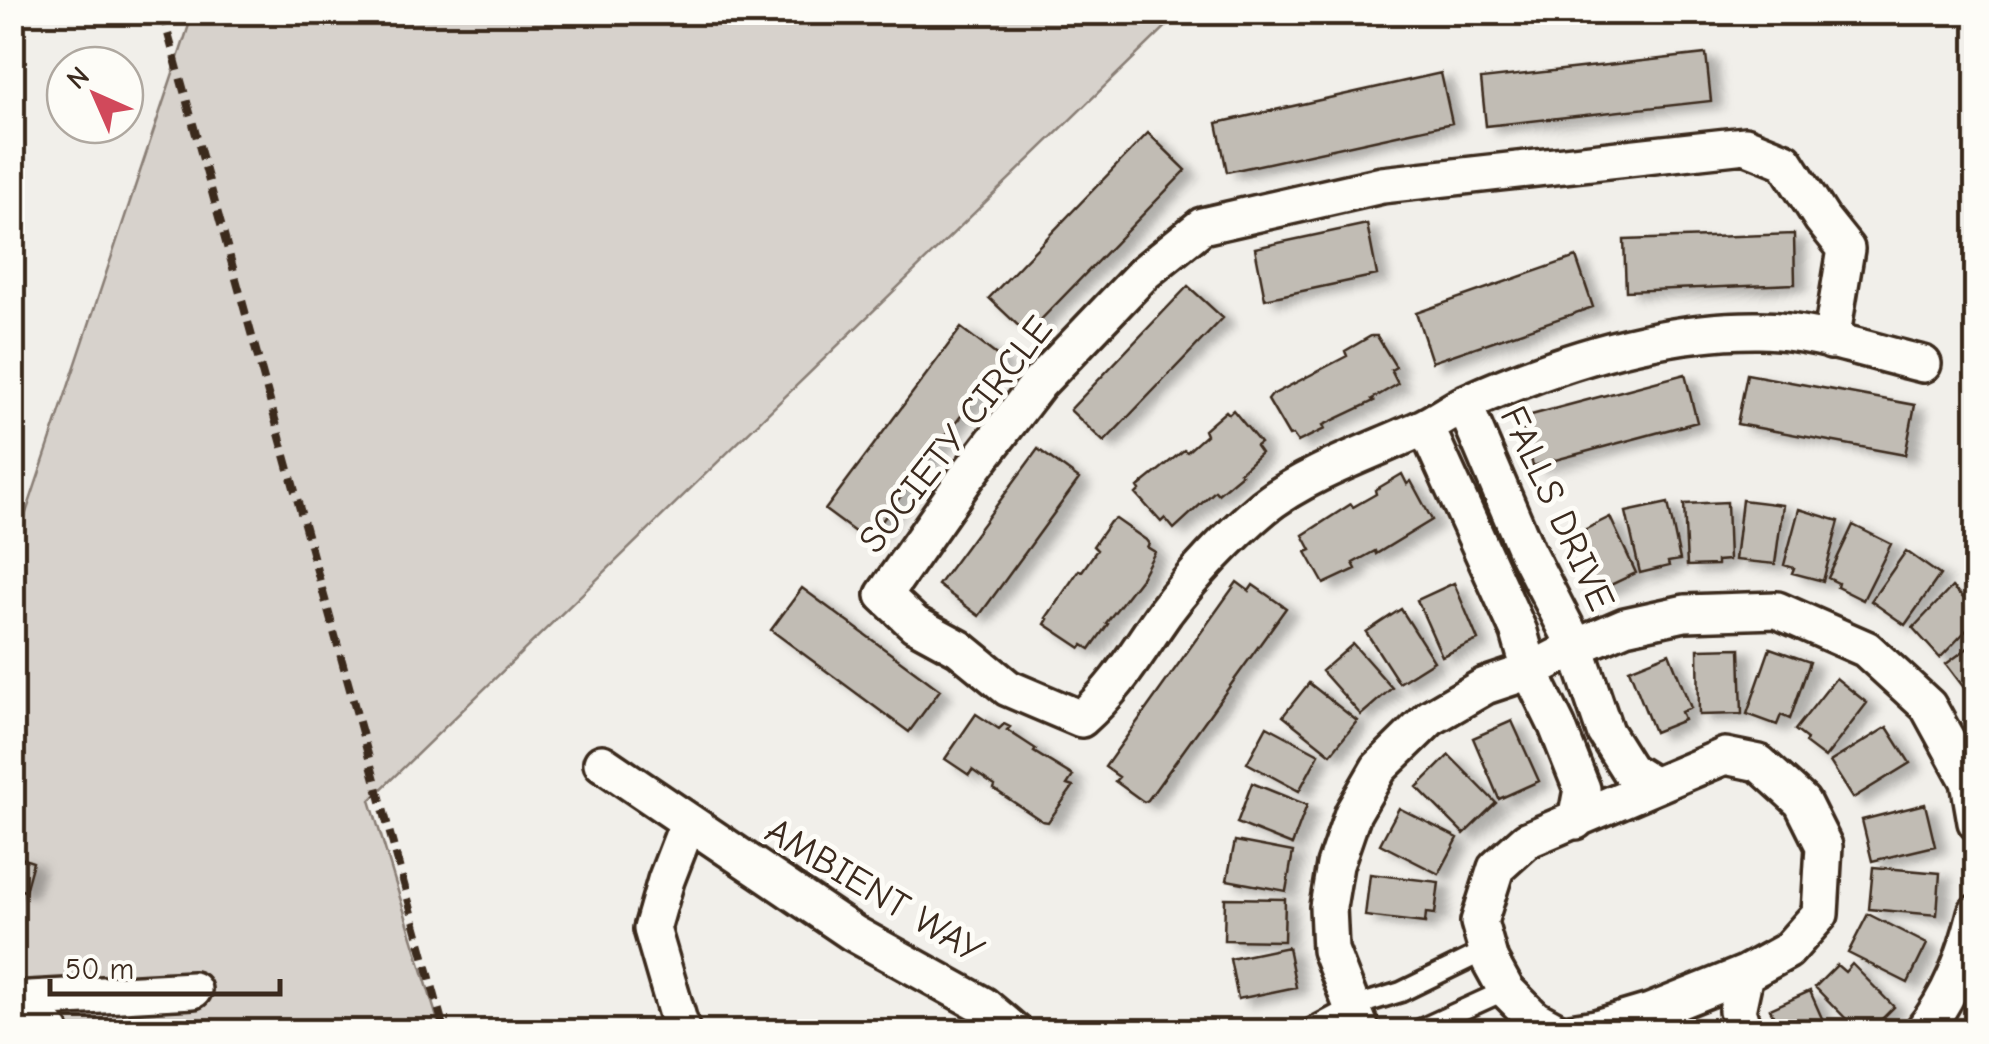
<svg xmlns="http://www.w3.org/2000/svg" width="1989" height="1044" font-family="'Comic Neue',sans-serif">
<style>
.green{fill:#d7d2cc;stroke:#897e75;stroke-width:2.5}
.building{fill:#c1bcb4;stroke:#3b2a1e;stroke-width:2.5;filter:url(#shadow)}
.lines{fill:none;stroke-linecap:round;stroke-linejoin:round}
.service-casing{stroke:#3b2a1e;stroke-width:25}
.minor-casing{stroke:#3b2a1e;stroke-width:42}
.service{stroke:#fdfcf7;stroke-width:18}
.minor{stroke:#fdfcf7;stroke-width:35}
.rail{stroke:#3b2a1e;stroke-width:8;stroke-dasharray:15 8;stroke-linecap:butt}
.labels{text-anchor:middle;stroke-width:10;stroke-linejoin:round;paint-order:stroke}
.street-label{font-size:38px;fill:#3b2a1e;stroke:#fdfcf7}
</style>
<defs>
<filter id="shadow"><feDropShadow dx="11" dy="6" stdDeviation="5" flood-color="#0004"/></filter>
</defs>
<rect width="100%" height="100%" fill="#f1efea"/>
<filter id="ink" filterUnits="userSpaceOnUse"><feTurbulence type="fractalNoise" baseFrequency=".01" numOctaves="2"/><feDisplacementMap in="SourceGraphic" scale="20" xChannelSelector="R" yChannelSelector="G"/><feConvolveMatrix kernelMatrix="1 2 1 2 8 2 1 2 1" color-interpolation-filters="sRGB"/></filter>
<g filter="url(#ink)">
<path class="green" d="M193,13H1180L370,800L441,1031L13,1032V552Z"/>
<path class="building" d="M1706,54L1711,101L1486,126L1481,79Z
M1441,73L1452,123L1227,172L1217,123Z
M1148,133L1186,170L1027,334L989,298Z
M1367,224L1377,275L1265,299L1255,248Z
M1794,234L1795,284L1626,291L1624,240Z
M1576,257L1593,307L1432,362L1416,313Z
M1188,286L1223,318L1104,442L1070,410Z
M961,328L1003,360L867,541L825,510Z
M1371,336H1377L1396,367L1391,370L1398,384L1372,399L1374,401L1323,425L1325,429L1298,442L1293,435L1289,436L1268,400L1272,395L1347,356L1345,351Z
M1685,374L1697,422L1533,466L1520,418Z
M1747,374L1915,405L1905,455L1737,424Z
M1233,410L1260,443L1256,446L1261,453L1240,472L1242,474L1218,494L1215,491L1174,529L1165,518L1161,522L1136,494L1140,490L1138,487L1184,450L1187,452L1206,435L1204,430L1226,411L1229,414Z
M1038,449L1079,479L979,616L938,585Z
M1402,474L1407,484L1411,481L1432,520L1376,554L1375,551L1353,563L1356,569L1324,584L1306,552L1311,550L1303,535L1351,504L1353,507L1376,494L1375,490Z
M1742,500L1783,505L1775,564L1735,560Z
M1727,502L1729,560L1717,561V565L1687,566L1684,504Z
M1668,503L1680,560L1668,562L1669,566L1640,573L1626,512Z
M1799,509L1839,521L1823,581L1792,573L1794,568L1784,565Z
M1610,517L1636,573L1598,591L1572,536Z
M1116,519L1146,540L1149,544L1147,547L1155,552L1141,578L1106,623L1108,624L1090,649L1083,645L1081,648L1045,624L1048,619L1046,618L1079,570L1082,571L1097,550L1093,546L1110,522Z
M1853,525L1891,544L1863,600L1837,587L1838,583L1828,578Z
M1906,551L1940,575L1905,625L1871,601Z
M1237,582L1249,591L1253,585L1286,608L1148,800L1144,802L1115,781L1119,777L1105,767Z
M1454,583L1478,640L1442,656L1417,600Z
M1952,587L1976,610V620L1940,658L1913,628Z
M802,588L940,690L909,732L771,630Z
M1401,609L1434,661L1399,683L1366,632Z
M1976,642V693L1971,697L1946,664Z
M1353,644L1392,688L1361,715L1322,671Z
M1740,648L1742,714L1699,715L1698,649Z
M1770,648L1810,662L1790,719L1781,715L1777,725L1747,714Z
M1669,653L1691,708L1681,712L1684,720L1654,732L1629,669Z
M1836,678L1867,703L1825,758L1805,743L1807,739L1795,730Z
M1309,683L1357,721L1331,754L1283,716Z
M976,714L999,729L1004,724L1010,727L1007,730L1036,749L1034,752L1073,776L1067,785L1073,787L1048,822L1042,821L994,789L995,786L972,770L969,775L945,759Z
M1512,721L1539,781L1499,799L1473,738Z
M1267,726L1319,754L1299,791L1247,763Z
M1887,727L1910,763L1853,798L1830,762Z
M1449,755L1496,803L1464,834L1417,787Z
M1252,783L1307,805L1292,845L1237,823Z
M1925,804L1935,846L1872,861L1862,820Z
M1399,808L1458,838L1439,874L1380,844Z
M1235,841L1293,852L1286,891L1227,880Z
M12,855L33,862L25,891L12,888Z
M1873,867L1940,873L1937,915L1869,909Z
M1370,874L1439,882L1435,914L1426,913L1425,923L1365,916Z
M1225,898L1285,899L1284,941L1224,940Z
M1868,914L1927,944L1908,983L1848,953Z
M1288,947L1296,987L1238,999L1230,959Z
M1852,964L1894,1007L1869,1032H1859L1815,987L1837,965L1845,972Z
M1810,991L1828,1032H1781L1770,1009Z"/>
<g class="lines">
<g class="service-casing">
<path id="service" d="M1305,1032L1352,1007L1401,992L1487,950
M1414,1032L1506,990"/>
</g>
<g class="minor-casing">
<path id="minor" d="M1831,341L1846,249L1822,219L1785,161L1745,145L1382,185L1202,226L1145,272L1038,384L965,479L884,595L915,624L959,648L1008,688L1081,719C1119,685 1136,653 1165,612C1192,576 1229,536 1264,507C1305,474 1372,451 1420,429C1436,422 1450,411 1466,403C1555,363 1660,329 1759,330C1811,330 1872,352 1923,364
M1464,404L1526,550L1576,647L1605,732L1629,770L1653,785
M1426,427L1519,632L1530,671L1557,726L1582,789L1576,821
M602,763L853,933L983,1005L1015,1032
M12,1000L193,990
M12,1011L44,1023L51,1032
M682,1032L652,929L666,880L688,823
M1362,1032L1330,950L1328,907L1335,865L1353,813L1379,768L1430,718L1485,686L1530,671L1576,647L1625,626L1685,613L1777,610L1866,649L1928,706L1969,781L1976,822
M1559,1032L1535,1019L1506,990L1490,961L1479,922L1496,868L1527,840L1725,756L1759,763L1802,802L1824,846L1820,914L1787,951L1745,974L1650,1012L1596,1028L1570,1032
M1744,1032L1737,1011L1745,974
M1922,1032C1951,996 1965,957 1976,913"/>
</g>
<use href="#service" class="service"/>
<use href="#minor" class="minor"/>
<path class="rail" d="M162,12L445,1032"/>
</g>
</g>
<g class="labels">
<g class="street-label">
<text transform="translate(955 434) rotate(-52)" y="13">SOCIETY CIRCLE</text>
<text transform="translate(1558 508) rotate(65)" y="13">FALLS DRIVE</text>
<text transform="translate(875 890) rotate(31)" y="13">AMBIENT WAY</text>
</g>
</g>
<rect width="1989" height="1044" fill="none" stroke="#fdfcf7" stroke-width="50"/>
<rect x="25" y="25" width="1939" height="994" fill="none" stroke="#3b2a1e" stroke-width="4" filter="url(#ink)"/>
<g transform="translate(95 95) rotate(315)"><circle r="48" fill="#fdfcf7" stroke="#afa8a0" stroke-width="2.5"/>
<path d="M0-8L18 38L0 25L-18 38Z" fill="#d1495b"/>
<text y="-15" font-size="28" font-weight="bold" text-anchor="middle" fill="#3b2a1e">N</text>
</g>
<path d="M50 979v15h230v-15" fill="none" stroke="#3b2a1e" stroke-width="5"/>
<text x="65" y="979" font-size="30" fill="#3b2a1e" stroke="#fdfcf7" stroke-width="8" paint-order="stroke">50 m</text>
</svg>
